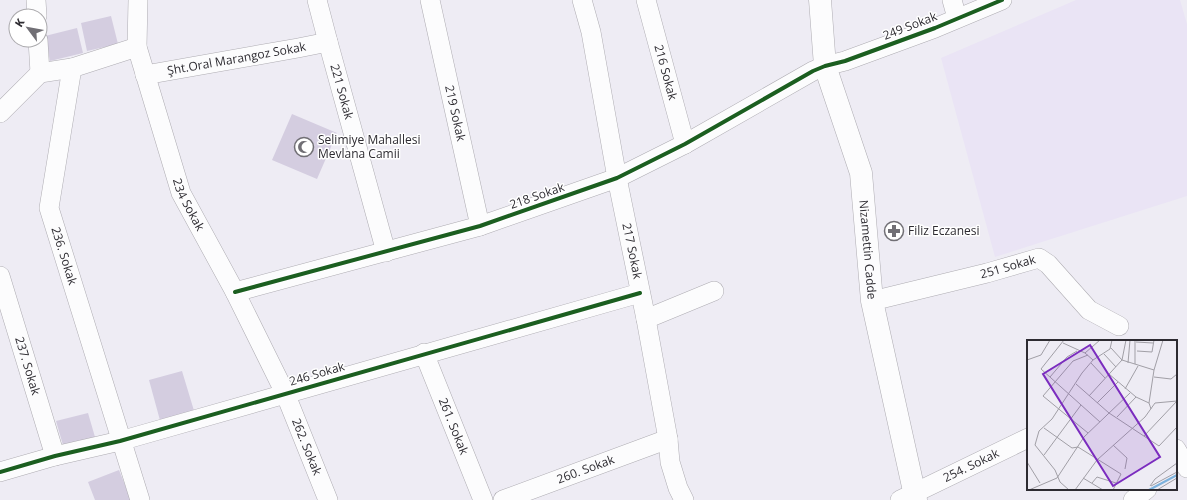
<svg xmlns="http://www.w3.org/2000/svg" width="1187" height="500" font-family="'Open Sans',sans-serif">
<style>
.built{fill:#eae4f5}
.building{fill:#d4cde0}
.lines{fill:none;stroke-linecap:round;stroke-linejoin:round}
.minor-casing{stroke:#aeacb2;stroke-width:20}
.tertiary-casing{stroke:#aeacb2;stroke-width:23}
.minor{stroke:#fcfcfd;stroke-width:19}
.tertiary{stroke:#fcfcfd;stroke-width:22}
.cycleway-casing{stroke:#fff;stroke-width:6}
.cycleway{stroke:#1b5e20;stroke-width:4}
.labels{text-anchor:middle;stroke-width:3;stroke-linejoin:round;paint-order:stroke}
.street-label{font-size:12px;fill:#2d2b31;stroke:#fff}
.poi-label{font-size:12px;fill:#2d2b31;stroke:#fff;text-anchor:start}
.inset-river{fill:none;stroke:#7db2dd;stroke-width:2}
.inset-road{fill:none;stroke:#a19fa6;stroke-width:1}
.view{fill:#7b2cbf;fill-opacity:0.15;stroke:#7b2cbf;stroke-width:2}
.inset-edge{fill:none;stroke:#2d2b31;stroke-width:2}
</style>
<rect width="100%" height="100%" fill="#eeecf4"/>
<path class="built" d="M1076,0H1180L1187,24V196L995,257L941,58Z"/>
<path class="building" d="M111,16L118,44L87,51L81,23Z
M77,28L83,53L50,61L45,36Z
M292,114L337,133L317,179L272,160Z
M182,371L195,414L161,424L149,380Z
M88,413L95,437L63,445L56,421Z
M119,470L131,500H95L88,482Z"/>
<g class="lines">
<g class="minor-casing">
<g id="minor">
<path d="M36,0L37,16"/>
<path id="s1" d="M138,0L137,47L181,193L235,292L285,393L328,500"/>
<path id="s2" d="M317,0L328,42L386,252"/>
<path id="s3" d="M430,0L480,226"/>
<path id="s4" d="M582,0L591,32L617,178L646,319L668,439L670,462L678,488L684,500"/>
<path id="s5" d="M646,0L685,144"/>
<path d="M952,0L957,18"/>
<path d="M38,40L40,73"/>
<path id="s6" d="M72,68L49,208L140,500"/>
<path id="s7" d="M145,75L298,48L328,42"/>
<path d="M0,113L40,73L72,68L137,47"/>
<path id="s8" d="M0,276L55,456"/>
<path d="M235,292L480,226L617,178L685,144L813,71L825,66L845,61L935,28L1002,0"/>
<path id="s9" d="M872,301L987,273L1039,258L1048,264L1089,310L1119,326"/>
<path d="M646,319L714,291"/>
<path id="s10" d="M424,353L483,500"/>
<path d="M1176,449L1187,468"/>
<path d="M0,472L55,456L120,441L640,293"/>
<path id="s11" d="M503,500L668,439"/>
<path id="s12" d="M900,500L1028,438"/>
<path d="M1133,500L1147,489"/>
</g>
</g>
<g class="tertiary-casing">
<g id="tertiary">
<path id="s13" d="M820,0L825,66L861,173L872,301L916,500"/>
</g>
</g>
<use href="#minor" class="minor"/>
<use href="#tertiary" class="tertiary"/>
<g class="cycleway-casing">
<path id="cycleway" d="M235,292L480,226L617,178L685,144L813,71L825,66L845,61L935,28L1002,0
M0,472L55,456L120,441L640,293"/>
</g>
<use href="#cycleway" class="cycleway"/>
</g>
<defs>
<g id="mosque-ring" transform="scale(1)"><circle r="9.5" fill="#fff" stroke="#716f75" stroke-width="1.5"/><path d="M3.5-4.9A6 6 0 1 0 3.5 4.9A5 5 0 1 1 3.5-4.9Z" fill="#716f75"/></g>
<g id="pharmacy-ring" transform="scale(1)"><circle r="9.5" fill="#fff" stroke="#716f75" stroke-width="1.5"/><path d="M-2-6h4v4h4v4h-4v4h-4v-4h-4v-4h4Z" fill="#716f75"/></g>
</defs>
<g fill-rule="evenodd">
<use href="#mosque-ring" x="304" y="147"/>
<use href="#pharmacy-ring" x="894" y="231"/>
</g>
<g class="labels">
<g class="street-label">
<text transform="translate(910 26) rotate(-21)" y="4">249 Sokak</text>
<text dy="4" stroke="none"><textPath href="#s7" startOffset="93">Şht.Oral Marangoz Sokak</textPath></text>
<text dy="4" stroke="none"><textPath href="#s5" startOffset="75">216 Sokak</textPath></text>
<text dy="4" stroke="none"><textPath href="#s2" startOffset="95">221 Sokak</textPath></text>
<text dy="4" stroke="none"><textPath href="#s3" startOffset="116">219 Sokak</textPath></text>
<text transform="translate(537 196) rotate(-19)" y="4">218 Sokak</text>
<text dy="4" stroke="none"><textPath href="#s1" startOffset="213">234 Sokak</textPath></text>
<text dy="4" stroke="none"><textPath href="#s13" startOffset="256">Nizamettin Cadde</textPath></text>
<text dy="4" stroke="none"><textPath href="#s4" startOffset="256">217 Sokak</textPath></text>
<text dy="4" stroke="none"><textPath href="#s6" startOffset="192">236. Sokak</textPath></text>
<text dy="4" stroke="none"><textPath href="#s9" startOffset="140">251 Sokak</textPath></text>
<text dy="4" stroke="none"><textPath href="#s8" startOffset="94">237. Sokak</textPath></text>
<text transform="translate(317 374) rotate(-16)" y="4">246 Sokak</text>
<text dy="4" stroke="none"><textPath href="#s10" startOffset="79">261. Sokak</textPath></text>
<text dy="4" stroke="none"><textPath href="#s1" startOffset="483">262. Sokak</textPath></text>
<text dy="4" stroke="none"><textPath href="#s12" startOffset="79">254. Sokak</textPath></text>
<text dy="4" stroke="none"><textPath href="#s11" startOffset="88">260. Sokak</textPath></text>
</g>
<g class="poi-label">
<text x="318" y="144">Selimiye Mahallesi<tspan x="318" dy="14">Mevlana Camii</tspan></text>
<text x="908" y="235">Filiz Eczanesi</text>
</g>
</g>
<g transform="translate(1027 340)">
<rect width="150" height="150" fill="#eeecf4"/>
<path class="inset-river" d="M122,150L150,135"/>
<path class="inset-road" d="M37,0L14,29L73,82M108,0V24M109,2L126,3M36,3L58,13L66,20M84,8L95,20L127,30M110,11L125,12L127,0M58,13L73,0M77,14L89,27M61,15L46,21L16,56L61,93M0,20L14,15L23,0M64,23L78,38M101,23L103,0M82,34L109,57L122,63M23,37L40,17L50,11M127,37L144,39L150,34M49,44L82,73L132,106L150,87M98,49L111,26M62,56L95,20L99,0M70,63L91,42M124,69L122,63L127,30L136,0M90,77L109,57M17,88L45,108L51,107L94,134L86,150M117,96L150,61M8,105L12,91L25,79L55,33L66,20L83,9L85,0M8,105L28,130L33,142L42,150M86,105L100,118L98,129M17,115L54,65M0,122L13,143M56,138L76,150M65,143L70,137L89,143M123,146L128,139L150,123M124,146L150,132M2,150L30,138L57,97L103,53M48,150L70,120L118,77L128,63L150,61M130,150L150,138"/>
<path class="view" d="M63,5L133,117L86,146L16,34Z"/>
<rect width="150" height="150" class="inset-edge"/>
</g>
<g transform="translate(28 28) rotate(302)"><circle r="19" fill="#ffffff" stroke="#abaaad"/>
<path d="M0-3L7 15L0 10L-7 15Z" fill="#716f75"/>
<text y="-6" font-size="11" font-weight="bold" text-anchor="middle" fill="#2d2b31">K</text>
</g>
</svg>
